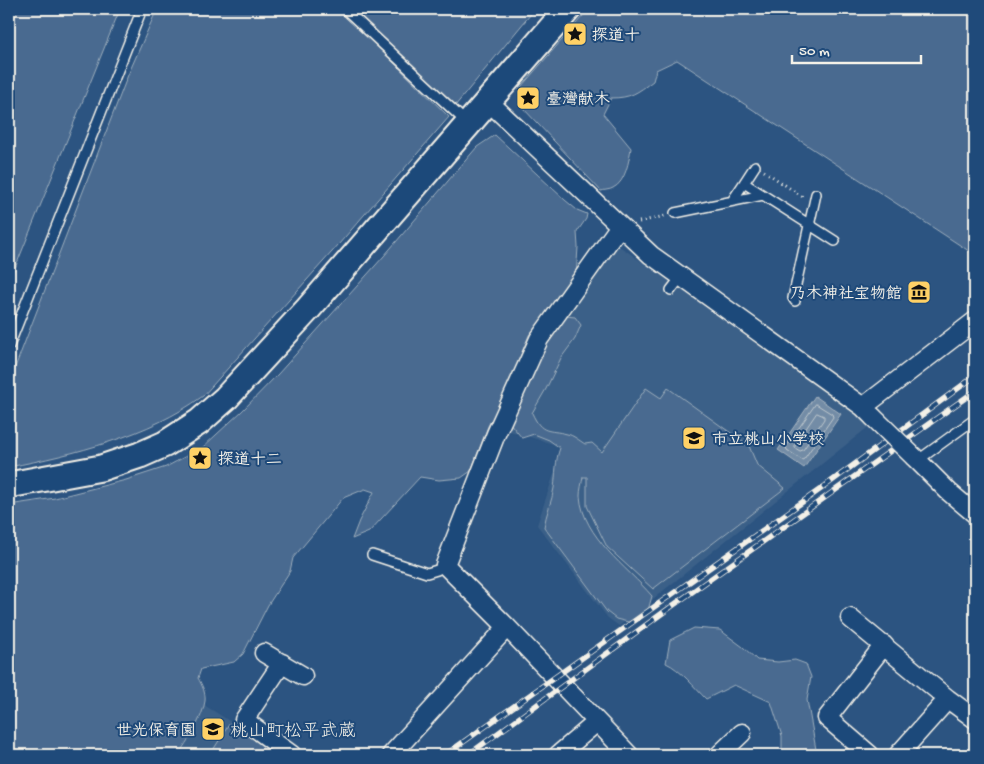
<svg xmlns="http://www.w3.org/2000/svg" width="984" height="764" font-family="'Gochi Hand','Klee One',sans-serif">
<style>
.built{fill:#3b6088}
.green{fill:#496b90;stroke:#9eaebc}
.water{fill:#738ca6;stroke:#a7b4c0}
.lines{fill:none;stroke-linecap:round;stroke-linejoin:round}
.shore{stroke:#c0c9ce;stroke-width:1}
.lane-casing{stroke:#f4f1e8;stroke-width:12}
.street-casing{stroke:#f4f1e8;stroke-width:21}
.secondary-casing{stroke:#f4f1e8;stroke-width:29}
.path{stroke:#f4f1e8;stroke-width:3;stroke-dasharray:1 4;stroke-linecap:butt}
.lane{stroke:#1f4a7a;stroke-width:9}
.street{stroke:#1f4a7a;stroke-width:18}
.secondary{stroke:#1f4a7a;stroke-width:25}
.rail-casing{stroke:#f4f1e8;stroke-width:5.5}
.rail{stroke:#1f4a7a;stroke-width:4;stroke-dasharray:11;stroke-linecap:butt}
.street-bridge-casing{stroke:#f4f1e8;stroke-width:21;stroke-linecap:butt}
.street-bridge{stroke:#1f4a7a;stroke-width:18}
.labels{text-anchor:middle;stroke-width:4;stroke-linejoin:round;paint-order:stroke}
.poi-label{font-size:16px;font-weight:bold;fill:#f4f1e8;stroke:#1f4a7a;text-anchor:start}
.neighbourhood-label{font-size:18px;fill:#f4f1e8;stroke:#1f4a7a}
</style>
<rect width="100%" height="100%" fill="#2c5481"/>
<filter id="ink" filterUnits="userSpaceOnUse"><feTurbulence type="fractalNoise" baseFrequency=".02" numOctaves="2"/><feDisplacementMap in="SourceGraphic" scale="10" xChannelSelector="R" yChannelSelector="G"/><feConvolveMatrix kernelMatrix="1 2 1 2 8 2 1 2 1" color-interpolation-filters="sRGB"/></filter>
<g filter="url(#ink)">
<path class="built" d="M615,243L872,424L619,626L608,618L537,525L563,447L503,429L544,342Z
M201,703L283,755H168Z"/>
<path class="green" d="M9,9H120L9,283Z
M157,9H339L449,117L332,252L203,396C149,436 74,454 9,467V383L128,75Z
M353,9H535L455,106Z
M589,9H975V255L677,60L656,70L653,81C637,93 631,98 611,98L603,114L631,148C629,160 626,182 613,188C610,190 604,190 601,191L522,107L519,96L520,88Z
M495,135L565,200L577,210L587,214L586,219L577,232L578,247L576,278L529,335L504,397L488,426L471,471L461,478L439,480L420,477L369,532L352,539L359,521L374,492L365,489L343,498L293,558L290,571L268,605L243,654L234,662L201,669L198,678C202,685 206,693 205,701C203,718 187,742 178,755H24L21,752H9V505L55,498L126,480L166,467L203,447L242,411L278,374L384,256L477,147Z
M566,316L575,317L581,325L575,339L561,358L546,389L532,413C542,435 548,429 567,434C573,435 580,441 585,444L592,443L602,452L646,388L661,398L668,388L749,446L757,465L785,488L653,589L607,547L587,506V477H583C582,483 580,490 580,496C583,537 627,567 652,596L647,614L632,623L616,619L607,612L544,527C546,514 552,501 554,488C556,474 555,461 560,448L549,440L534,434L522,438L509,422L535,354Z
M694,628L720,630L743,647L757,660L778,662L795,660L806,664L811,677L807,700L817,755H782V736L771,702L734,685L706,699C695,688 680,669 666,663L670,640Z
M230,723L280,755H210Z"/>
<path class="water" d="M815,396L841,414L804,468L778,450Z"/>
<g class="lines">
<path class="shore" d="M816,404L832,414L833,417L804,459L802,460L787,450L786,447Z
M817,413L824,416V419L803,450L800,451L795,448V445Z"/>
<g class="lane-casing">
<path id="lane" d="M345,9L467,123
M744,183L755,166
M732,201L744,183L763,195
M675,213L763,195L835,241
M671,290L681,277
M795,301L793,298L816,194
M9,346L142,9
M917,461L975,419
M372,555L427,573L437,570L445,565"/>
</g>
<g class="street-casing">
<path id="street" d="M489,102L651,255L863,407L873,417
M619,227L539,339L496,434L445,565L507,627L629,755
M863,407L975,321
M914,457L949,492L975,514
M850,618L948,699L975,719
M264,653L303,676
M282,663L244,720L292,755
M391,755L507,627
M558,755L597,722
M719,755L742,733
M870,755L827,718L884,645
M898,755L948,699"/>
</g>
<g class="secondary-casing">
<path id="secondary" d="M9,485L101,468L140,455L165,444L199,422L226,398L308,309L568,9"/>
</g>
<path class="path" d="M764,171L803,197
M639,222L665,216"/>
<use href="#lane" class="lane"/>
<use href="#street" class="street"/>
<use href="#secondary" class="secondary"/>
<g class="rail-casing">
<path id="rail" d="M445,755L825,486L975,376
M468,755L668,609L975,391"/>
</g>
<use href="#rail" class="rail"/>
<g class="street-bridge-casing">
<path id="street-bridge" d="M873,417L914,457"/>
</g>
<use href="#street-bridge" class="street-bridge"/>
</g>
</g>
<defs>
<g id="sight-square" transform="scale(1.25)"><rect x="-9" y="-9" width="18" height="18" rx="4" fill="#ffd166" stroke="#1f4a7a"/><path d="M0-6L1.8-2.2L6-1.7L2.9 1.2L3.7 5.4L0 3.3L-3.7 5.4L-2.9 1.2L-6-1.7L-1.8-2.2Z" fill="#111"/></g>
<g id="museum-square" transform="scale(1.25)"><rect x="-9" y="-9" width="18" height="18" rx="4" fill="#ffd166" stroke="#1f4a7a"/><path d="M0-6L6-3V-2H-6V-3ZM-5-1h2V3h-2ZM-1-1h2V3h-2ZM3-1h2V3H3ZM-6 4H6V6H-6Z" fill="#111"/></g>
<g id="school-square" transform="scale(1.25)"><rect x="-9" y="-9" width="18" height="18" rx="4" fill="#ffd166" stroke="#1f4a7a"/><path d="M0-5L7-2L0 1L-7-2ZM-4 1L0 2.5L4 1V4Q0 6-4 4Z" fill="#111"/></g>
</defs>
<g fill-rule="evenodd">
<use href="#sight-square" x="575" y="34"/>
<use href="#sight-square" x="528" y="98"/>
<use href="#museum-square" x="919" y="292"/>
<use href="#school-square" x="694" y="438"/>
<use href="#sight-square" x="200" y="458"/>
<use href="#school-square" x="213" y="729"/>
</g>
<g class="labels">
<g class="poi-label">
<text x="592" y="40">探道十</text>
<text x="546" y="104">臺灣献木</text>
<text x="902" y="298" text-anchor="end">乃木神社宝物館</text>
<text x="712" y="444">市立桃山小学校</text>
<text x="218" y="464">探道十二</text>
<text x="196" y="735" text-anchor="end">世光保育園</text>
</g>
<g class="neighbourhood-label">
<text x="293" y="736">桃山町松平武蔵</text>
</g>
</g>
<rect width="984" height="764" fill="none" stroke="#1f4a7a" stroke-width="30"/>
<rect x="15" y="15" width="954" height="734" fill="none" stroke="#f4f1e8" stroke-width="2" filter="url(#ink)"/>
<path d="M792 55v8h129v-8" fill="none" stroke="#f4f1e8" stroke-width="2.5"/>
<text x="799" y="55" font-size="15" fill="#f4f1e8" stroke="#1f4a7a" stroke-width="4" paint-order="stroke">50 m</text>
</svg>
